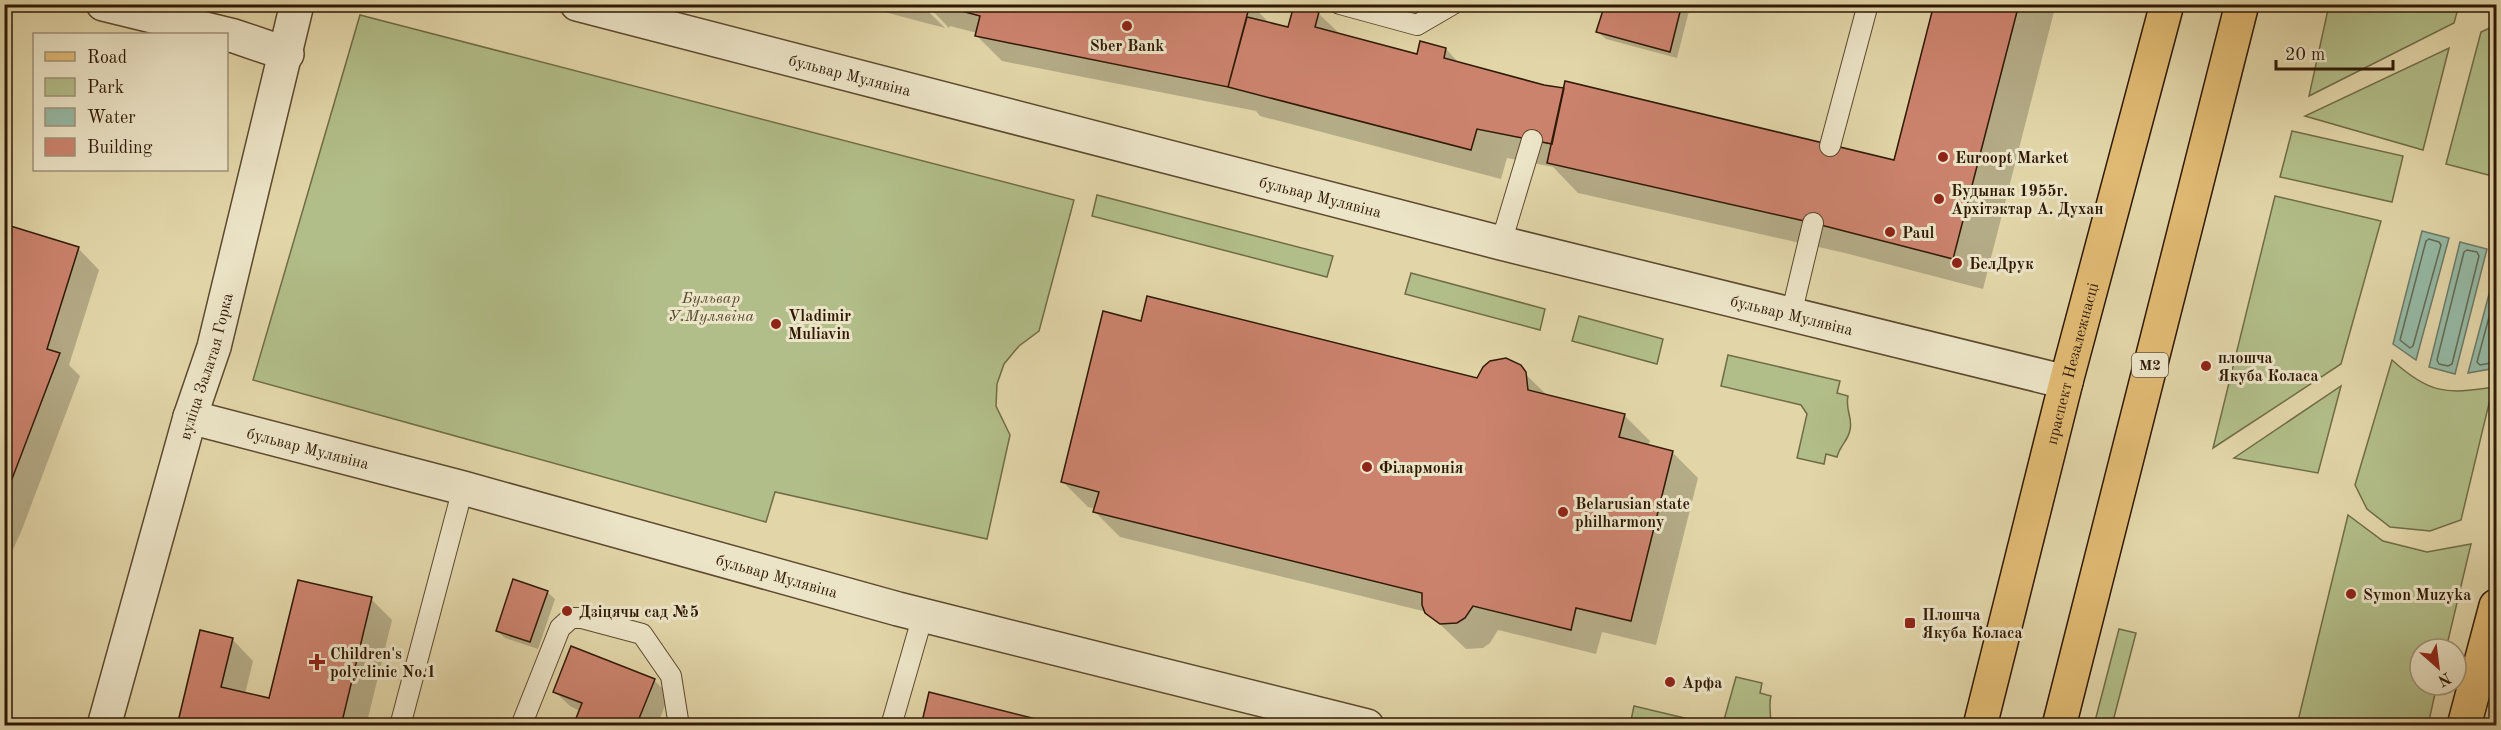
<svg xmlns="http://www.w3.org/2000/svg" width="2501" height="730" font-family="'Old Standard TT',serif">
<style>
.green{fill:#b2be89;stroke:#706c46;stroke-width:1.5}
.water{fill:#95b9a5;stroke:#6c7965;stroke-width:1.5}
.shadow{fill:#0003}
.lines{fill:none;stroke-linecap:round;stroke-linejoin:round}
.shore{stroke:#626954;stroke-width:1.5}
.building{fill:#cc836e;stroke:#2f1904;stroke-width:1.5}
.service-casing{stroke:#5c482d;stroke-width:22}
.minor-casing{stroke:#5c482d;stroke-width:36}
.tertiary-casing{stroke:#5c482d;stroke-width:36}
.primary-casing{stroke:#2f1904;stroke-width:36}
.service{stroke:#ece4c7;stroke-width:20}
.minor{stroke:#ece4c7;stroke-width:33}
.tertiary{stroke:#ece4c7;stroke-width:33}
.primary{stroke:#e1bb74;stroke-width:33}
.poi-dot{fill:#8f2418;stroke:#ece4c7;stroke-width:2}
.labels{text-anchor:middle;stroke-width:6;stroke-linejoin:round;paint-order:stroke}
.shield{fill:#ece4c7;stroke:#68563e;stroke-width:1.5}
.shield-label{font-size:15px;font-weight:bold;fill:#2f1904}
.poi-label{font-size:16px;font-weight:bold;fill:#2f1904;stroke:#ece4c7;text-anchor:start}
.street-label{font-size:16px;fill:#2f1904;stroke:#ece4c7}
.park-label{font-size:16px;font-style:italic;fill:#564b2c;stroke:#ece4c7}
</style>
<rect width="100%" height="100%" fill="#e2d6a9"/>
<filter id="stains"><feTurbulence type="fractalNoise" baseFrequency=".00333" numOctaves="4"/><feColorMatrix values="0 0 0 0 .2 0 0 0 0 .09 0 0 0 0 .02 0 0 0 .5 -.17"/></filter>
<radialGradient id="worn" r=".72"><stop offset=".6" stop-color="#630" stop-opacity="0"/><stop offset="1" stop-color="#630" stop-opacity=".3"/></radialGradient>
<path class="green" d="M2329,5V4L2459,5L2454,23L2309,96Z
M360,15L1074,200L1039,331L1019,346L1004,364L997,384L996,406L1010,435L987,539L775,492L766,522L253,380Z
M2496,25V177L2446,164L2481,32Z
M2449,48L2423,150L2305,116Z
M2292,131L2403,156L2392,202L2280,177Z
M1097,195L1333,256L1327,277L1092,216Z
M2275,196L2381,221L2341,364L2213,448Z
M1411,273L1545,309L1540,330L1405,294Z
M1579,316L1663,339L1657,364L1572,341Z
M1728,355L1840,381L1837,393L1848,396C1845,411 1853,417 1850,430C1848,441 1840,445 1837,457L1826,454L1824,464L1797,458L1807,414L1801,405L1721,386Z
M2392,360C2428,393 2446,395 2493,387L2461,520L2430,531L2390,527L2367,509L2355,485Z
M2341,386L2318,473L2234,458Z
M2348,515L2383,541L2427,552L2471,544L2446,649H2420V685H2437L2428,725H2297Z
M2119,629L2136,633L2112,725H2094Z
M1736,677L1762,683L1760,693L1771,696C1768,706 1772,715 1770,725H1715L1724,720Z
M1634,706L1714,725H1630Z"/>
<path class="water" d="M2422,231L2449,238L2416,360L2393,344Z
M2460,242L2487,249L2455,374L2429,367Z
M2496,268V368L2468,373Z"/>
<path class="shadow" d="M854,4H921L945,28Z
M926,4H1251L1271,25L1289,29L1318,13L1341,35L1418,56L1446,49L1460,64L1544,86L1895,162L1935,4H2056L1983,289L1845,253L1578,193L1553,167L1507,158L1501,179L1260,116L1256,111L1002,61L976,35L977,33L950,26L949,28Z
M1606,4H1688L1690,7L1677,58L1606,39L1598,32Z
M4,226L78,248L99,270L69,365L80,376L21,532L4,569Z
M1142,323L1478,379L1513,362L1548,396L1624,415L1650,441L1648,446L1672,452L1698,478L1656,645L1602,632L1596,654L1498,630L1490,643L1483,648L1466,649L1427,612L1120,537L1095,512L1096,509L1088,507L1063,482Z
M547,592L555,599L538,649L505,638L497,631Z
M371,599L392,620L366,726H178L232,639L253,661L245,694L270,700Z
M654,680L669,695L657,726H575L580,711L570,706L554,691Z"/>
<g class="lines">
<path class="shore" d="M2429,239L2439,242L2441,245L2413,346L2410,348L2400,340L2426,241Z
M2467,250L2477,252L2479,256L2452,364L2448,366L2439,364L2437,360L2464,252Z
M2496,291L2477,362L2480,365L2496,362"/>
</g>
<path class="building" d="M936,4H1250L1228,87L975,36L980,16Z
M1605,4H1682L1670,52L1596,32Z
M1934,4H2019L1953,259L1813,223L1547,163L1565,81L1894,160Z
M1294,5L1319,12L1315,27L1417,54L1420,41L1446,48L1444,58L1544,85L1564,88L1552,144L1477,129L1471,150L1228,87L1247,17L1288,27Z
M4,224L79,247L47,349L60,353L4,500Z
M1147,296L1477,378L1483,367L1490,361L1506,358L1521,365L1526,372L1528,390L1625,414L1619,437L1673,451L1631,621L1576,608L1571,630L1473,606L1465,618L1457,623L1440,624L1425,613L1422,605V593L1093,512L1099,492L1061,482L1103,311L1141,321Z
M513,579L548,591L530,642L496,631Z
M298,580L372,597L341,726H177L200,630L233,638L221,687L269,698Z
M571,646L655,679L636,726H573L582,703L553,692Z
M929,692L1064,726H921Z"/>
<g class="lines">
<g class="service-casing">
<path id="service" d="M1340,4L1417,25L1453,4
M1830,146L1868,4
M1501,243L1532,140
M1791,315L1813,223
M400,726L463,488
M521,726L560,628L571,618H582L642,634L671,676L679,726
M891,726L923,615"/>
</g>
<g class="minor-casing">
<g id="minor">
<path d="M103,4L234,36L287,54"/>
<path id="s1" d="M577,4L1501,243L2066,382"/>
<path id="s2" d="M190,417L463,488L898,609L1367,726"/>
</g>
</g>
<g class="tertiary-casing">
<g id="tertiary">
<path id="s3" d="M104,726L190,417L214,347L297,4"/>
</g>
</g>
<g class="primary-casing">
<g id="primary">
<path id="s4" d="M1980,726L2066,382L2167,4"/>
<path d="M2059,726L2242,4"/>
<path d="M2464,726L2496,606"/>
</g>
</g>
<use href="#service" class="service"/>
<use href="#minor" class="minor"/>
<use href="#tertiary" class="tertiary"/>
<use href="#primary" class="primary"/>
</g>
<g class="poi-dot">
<circle cx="1127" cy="26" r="6"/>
<circle cx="1943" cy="157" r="6"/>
<circle cx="1939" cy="199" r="6"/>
<circle cx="1890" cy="232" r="6"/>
<circle cx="1957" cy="263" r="6"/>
<circle cx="776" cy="324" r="6"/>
<circle cx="2206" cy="366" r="6"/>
<circle cx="1367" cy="467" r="6"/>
<circle cx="1563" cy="512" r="6"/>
<circle cx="2351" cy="594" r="6"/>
<circle cx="567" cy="611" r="6"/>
<rect x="1904" y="617" width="12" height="12" rx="3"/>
<path d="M314 653h6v6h6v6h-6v6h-6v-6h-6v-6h6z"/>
<circle cx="1670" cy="682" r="6"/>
</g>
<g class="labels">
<rect class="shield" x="2132" y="353" width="36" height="24" rx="4.5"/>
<g class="shield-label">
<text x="2150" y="370">М2</text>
</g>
<g class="poi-label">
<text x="1127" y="51" text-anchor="middle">Sber Bank</text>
<text x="1955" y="163">Euroopt Market</text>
<text x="1951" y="196">Будынак 1955г.<tspan x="1951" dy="18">Архітэктар А. Духан</tspan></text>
<text x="1902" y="238">Paul</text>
<text x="1969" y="269">БелДрук</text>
<text x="788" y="321">Vladimir<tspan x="788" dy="18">Muliavin</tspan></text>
<text x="2218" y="363">плошча<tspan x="2218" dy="18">Якуба Коласа</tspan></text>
<text x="1379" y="473">Філармонія</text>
<text x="1575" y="509">Belarusian state<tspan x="1575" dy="18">philharmony</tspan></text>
<text x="2363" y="600">Symon Muzyka</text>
<text x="579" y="617">Дзіцячы сад №5</text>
<text x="1922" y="620">Плошча<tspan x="1922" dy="18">Якуба Коласа</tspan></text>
<text x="330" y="659">Children's<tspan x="330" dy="18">polyclinic No.1</tspan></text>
<text x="1682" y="688">Арфа</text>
</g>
<g class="street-label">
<text dy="6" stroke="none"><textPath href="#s1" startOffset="282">бульвар Мулявіна</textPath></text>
<text dy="6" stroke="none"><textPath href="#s1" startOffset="768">бульвар Мулявіна</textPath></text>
<text dy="6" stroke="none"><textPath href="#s1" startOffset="1254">бульвар Мулявіна</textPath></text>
<text dy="6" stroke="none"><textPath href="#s4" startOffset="374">праспект Незалежнасці</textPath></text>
<text dy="6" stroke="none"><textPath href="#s3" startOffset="374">вуліца Залатая Горка</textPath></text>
<text dy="6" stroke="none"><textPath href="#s2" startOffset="122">бульвар Мулявіна</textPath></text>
<text dy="6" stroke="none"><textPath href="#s2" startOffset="608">бульвар Мулявіна</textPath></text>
</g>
<g class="park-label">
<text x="711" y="303">Бульвар<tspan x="711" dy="18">У.Мулявіна</tspan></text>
</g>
</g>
<rect width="2501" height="730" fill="none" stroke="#e2d6a9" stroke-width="24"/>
<rect x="6" y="6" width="2489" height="718" fill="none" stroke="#2f1904" stroke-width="3"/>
<rect x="12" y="12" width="2477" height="706" fill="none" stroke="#2f1904" stroke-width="1.5"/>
<rect x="33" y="33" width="195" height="138" fill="#ece4c7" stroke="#a09379" stroke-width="1.5"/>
<rect x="45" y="52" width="30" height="9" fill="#e1bb74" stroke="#a09379" stroke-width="1.5"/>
<text x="87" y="63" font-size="18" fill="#2f1904">Road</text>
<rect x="45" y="78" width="30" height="18" fill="#b2be89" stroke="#a09379" stroke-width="1.5"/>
<text x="87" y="93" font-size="18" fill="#2f1904">Park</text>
<rect x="45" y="108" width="30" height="18" fill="#95b9a5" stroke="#a09379" stroke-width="1.5"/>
<text x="87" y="123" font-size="18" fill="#2f1904">Water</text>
<rect x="45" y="138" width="30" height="18" fill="#cc836e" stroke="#a09379" stroke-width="1.5"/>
<text x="87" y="153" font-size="18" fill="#2f1904">Building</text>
<g transform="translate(2438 667) rotate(152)"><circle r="28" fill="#ece4c7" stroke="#a09379" stroke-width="1.5"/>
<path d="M0-4.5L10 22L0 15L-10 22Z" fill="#8f2418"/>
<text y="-9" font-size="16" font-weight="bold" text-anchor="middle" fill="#2f1904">N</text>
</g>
<path d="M2276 60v9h117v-9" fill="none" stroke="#2f1904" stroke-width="3"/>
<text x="2285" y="60" font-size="18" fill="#2f1904" stroke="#ece4c7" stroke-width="4.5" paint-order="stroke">20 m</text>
<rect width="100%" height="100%" filter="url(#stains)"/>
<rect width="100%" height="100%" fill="url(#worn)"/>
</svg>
